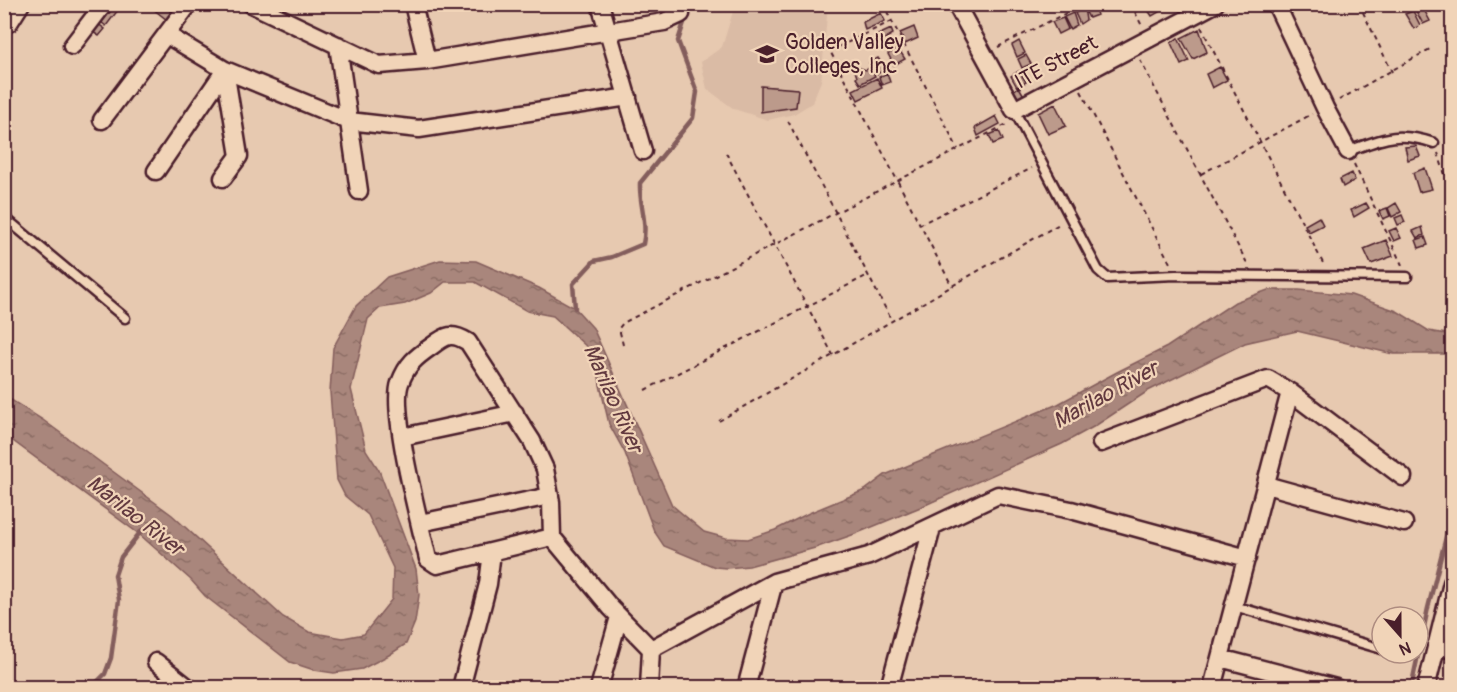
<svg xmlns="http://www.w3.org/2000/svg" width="1457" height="692" font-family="Pangolin,sans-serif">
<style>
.built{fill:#dabba5}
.water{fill:url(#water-ripples);stroke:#835d5b;stroke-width:1.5}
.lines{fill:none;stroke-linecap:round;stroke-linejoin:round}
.stream{stroke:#835d5b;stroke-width:4.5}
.building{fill:#bc9a8b;stroke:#4a1f2b;stroke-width:1.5}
.lane-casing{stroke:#4a1f2b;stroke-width:13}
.street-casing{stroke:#4a1f2b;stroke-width:21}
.path{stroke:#4a1f2b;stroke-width:2;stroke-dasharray:4.5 4.5;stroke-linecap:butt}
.lane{stroke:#f1d4b8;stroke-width:8}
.street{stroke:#f1d4b8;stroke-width:16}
.labels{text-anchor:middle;stroke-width:4.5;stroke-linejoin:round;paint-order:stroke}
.poi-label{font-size:21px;fill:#4a1f2b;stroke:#f1d4b8;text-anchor:start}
.street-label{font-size:21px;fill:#4a1f2b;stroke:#f1d4b8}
.water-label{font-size:22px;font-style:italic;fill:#62393f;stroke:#f1d4b8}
</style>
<defs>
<pattern id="water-ripples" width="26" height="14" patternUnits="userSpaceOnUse" patternTransform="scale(1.5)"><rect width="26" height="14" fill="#a9867b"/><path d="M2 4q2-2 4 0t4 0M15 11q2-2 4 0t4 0" fill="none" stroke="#8c6d65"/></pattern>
</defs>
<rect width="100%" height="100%" fill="#e7c9b0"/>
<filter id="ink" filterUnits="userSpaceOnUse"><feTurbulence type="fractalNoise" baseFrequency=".0167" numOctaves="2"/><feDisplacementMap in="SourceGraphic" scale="12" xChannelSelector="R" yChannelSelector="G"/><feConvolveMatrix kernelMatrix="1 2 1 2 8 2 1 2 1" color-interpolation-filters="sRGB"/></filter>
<g filter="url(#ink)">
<path class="built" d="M735,5H828L821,81L812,103L794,114L768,120L734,109L707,89L701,62L722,47Z"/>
<path class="water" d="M440,260L476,261L539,288L575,308L593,328L672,505L704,532L726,538L748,539L775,530L809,513L865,490L885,475L1058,404L1117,372L1167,347L1235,302L1268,290H1299L1351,295L1397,311L1429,331L1452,335V354H1393L1297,331L1245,343L1148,391L1095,426L1062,444L923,506L855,534L815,548L749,566L726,568L715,567L664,546L654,531L625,453L609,424L600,385L598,367L588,348L553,316L527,311L475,282H445L431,293L405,304L380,308L368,319L351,389L366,450L379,470L416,569L419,595L415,622L406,644L389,655L362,669L334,673L314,670L290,662L205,596L191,580L139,534L5,435V396L43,420L172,515L283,617L309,632L343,638L364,634L392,599L393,568L368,515L345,496L337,480L330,392L333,348L356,306L387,277Z"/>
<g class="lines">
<path class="stream" d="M575,308L573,284L594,261L612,257L643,244C648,222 639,204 640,183L693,118L697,92L678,41L690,4
M91,688L105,674L111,658L119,600L115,575L121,557L142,530
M1411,688L1428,608L1452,513"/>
</g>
<path class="building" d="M147,4H187L172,24Z
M1091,4H1093L1097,15L1089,18L1084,8Z
M1149,4H1156L1159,12L1152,16L1146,7Z
M109,5L118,10L106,26L97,19Z
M1422,6L1430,21L1423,24L1415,9Z
M1084,8L1086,20L1080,24L1075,13Z
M1413,11L1420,25L1414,29L1405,14Z
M881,13L885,21L865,30L863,22Z
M1073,13L1077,25L1070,29L1064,17Z
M1063,18L1068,29L1058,34L1052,22Z
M94,21L105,29L99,36L88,29Z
M914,27L918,38L905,44L900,33Z
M891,29L893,34L878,43L876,36Z
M1199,29L1207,52L1193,59L1181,38Z
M1178,38L1189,61L1181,65L1171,43Z
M1019,41L1025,53L1017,57L1012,45Z
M898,48L905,59L894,65L888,54Z
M1026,55L1031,64L1022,68L1018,59Z
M878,58L886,69L877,74L869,63Z
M870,67L875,76L860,84L856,78L857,77L855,71L860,68L866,70Z
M1220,67L1227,80L1212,88L1206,74Z
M1019,71L1026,82L1017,87L1011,76Z
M887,73L890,82L882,85L879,77Z
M877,78L882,88L858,100L853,90Z
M761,86L798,89L796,107L761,112Z
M1019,87L1026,99L1016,105L1010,93Z
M1055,104L1066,126L1048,134L1038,113Z
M996,116L1000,124L978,136L975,128Z
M999,131L1003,140L993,144L989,135Z
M1416,146L1420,156L1408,160L1405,147Z
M1425,168L1432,189L1419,192L1413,173Z
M1352,173L1355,180L1343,187L1340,179Z
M1366,203L1369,208L1354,217L1351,210Z
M1396,203L1401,212L1392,217L1388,208Z
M1387,208L1390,216L1383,219L1379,211Z
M1402,215L1405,222L1398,225L1395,218Z
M1319,217L1323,225L1309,232L1305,225Z
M1422,227L1424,235L1417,238L1413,231Z
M1396,228L1401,238L1394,241L1389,231Z
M1425,237L1428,245L1419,248L1416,240Z
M1386,240L1393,256L1371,264L1364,249Z"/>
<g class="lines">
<g class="lane-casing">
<path id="lane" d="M1014,110L1098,270L1107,278L1176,275L1407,277
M1348,151C1384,138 1396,131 1434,143
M4,217L125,318
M1234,606L1382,649"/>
</g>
<g class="street-casing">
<path id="street" d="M251,4L379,65L427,61L664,22L681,14
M413,4L427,61
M600,4L643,151
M956,4L1014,110L1215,4
M1276,4L1325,108L1348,151
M9,23L21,4
M167,35L225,70L349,121L419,129L628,97
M338,45L359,191
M72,46L104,4
M102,120L189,4
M156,171L225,70
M223,178L239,156L225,70
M1290,392L1403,477
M402,437L515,413
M1101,443L1268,379L1290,392L1212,688
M1266,485L1404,523
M420,523L550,496
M552,537L437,565L428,559C420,524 390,411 400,383C407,364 416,357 432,346C446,335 452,332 468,342L532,441L545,469L551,502L552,537L611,608L651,649
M1436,645L1452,650
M651,649L774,582L869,556L998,495L1071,510L1247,558
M1220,658L1336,688
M156,662L189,688
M461,688L488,584L492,552
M599,688L619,617
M649,688L651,649
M746,688L774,582
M889,688L932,528
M1426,688L1452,583"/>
</g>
<path class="path" d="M883,4L958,149
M1131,4L1142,26
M1359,4L1392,72
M892,21L830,51L952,286
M1201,27L1324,265
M998,47L1084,4
M1140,60L1248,265
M1081,91L1171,265
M1339,100L1430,49
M788,121L892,321
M726,153L833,355
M1438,153L1452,196
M1354,164L1402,265
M1201,174L1312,114
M919,225L1032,168
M623,345L619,328L623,323L1007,124
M645,390L868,275
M719,421L1061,223"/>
<use href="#lane" class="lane"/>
<use href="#street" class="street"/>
</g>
</g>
<defs>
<g id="school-bare" transform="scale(1.8)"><path d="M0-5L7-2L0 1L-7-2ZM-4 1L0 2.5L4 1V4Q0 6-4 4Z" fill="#4a1f2b" stroke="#f1d4b8" stroke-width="2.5" paint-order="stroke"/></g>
</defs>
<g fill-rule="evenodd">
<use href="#school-bare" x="767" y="54"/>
</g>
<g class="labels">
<g class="poi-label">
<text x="785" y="49">Golden Valley<tspan x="785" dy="24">Colleges, Inc</tspan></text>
</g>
<g class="street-label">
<text transform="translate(1056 62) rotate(-28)" y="7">ITE Street</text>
</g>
<g class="water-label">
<text transform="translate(1105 394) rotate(-29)" y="8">Marilao River</text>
<text transform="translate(614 398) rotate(66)" y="8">Marilao River</text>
<text transform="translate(136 515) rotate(38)" y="8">Marilao River</text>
</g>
</g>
<rect width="1457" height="692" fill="none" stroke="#f1d4b8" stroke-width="24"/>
<rect x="12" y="12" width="1433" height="668" fill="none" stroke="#4a1f2b" stroke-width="2" filter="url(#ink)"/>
<g transform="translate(1400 635) rotate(159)"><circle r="28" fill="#f1d4b8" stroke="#ae8c80" stroke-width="1.5"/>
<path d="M0-4.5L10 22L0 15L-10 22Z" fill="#4a1f2b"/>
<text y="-9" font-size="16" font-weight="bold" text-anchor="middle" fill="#4a1f2b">N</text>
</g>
</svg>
